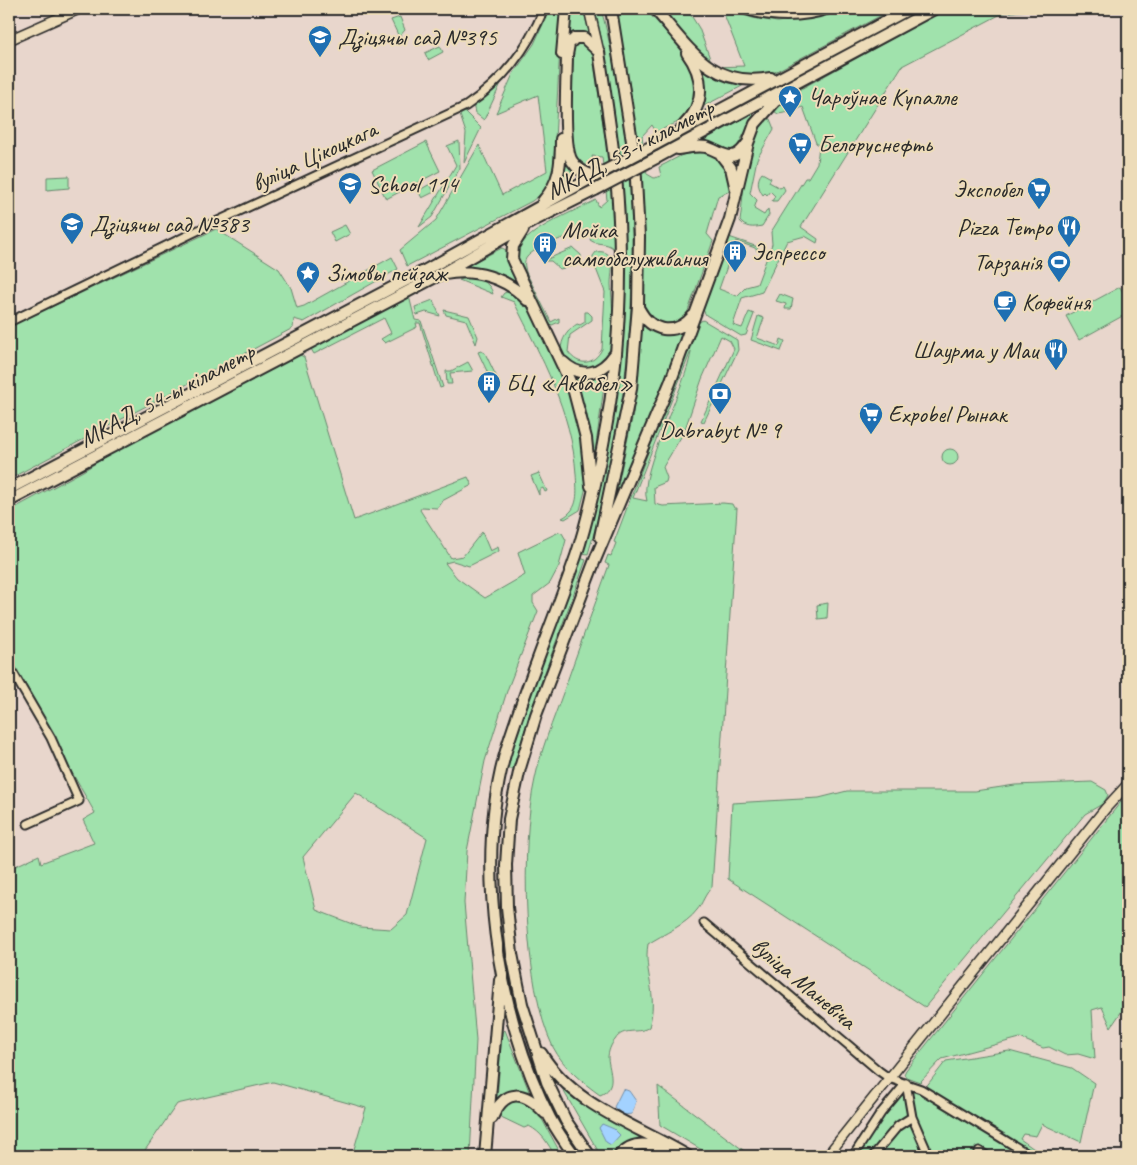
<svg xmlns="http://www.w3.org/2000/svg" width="1137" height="1165" font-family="Caveat,sans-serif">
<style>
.green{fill:#a0e2ac;stroke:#66866c;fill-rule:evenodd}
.water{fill:#a3d2ff;stroke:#738faa}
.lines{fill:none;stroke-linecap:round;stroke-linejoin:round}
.minor-casing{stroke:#2b2b2b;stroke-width:11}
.major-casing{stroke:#2b2b2b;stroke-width:12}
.highway-casing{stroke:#2b2b2b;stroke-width:14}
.minor{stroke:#eddcb9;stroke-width:7}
.major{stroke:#eddcb9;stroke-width:9}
.highway{stroke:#eddcb9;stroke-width:10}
.highway-bridge-casing{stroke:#2b2b2b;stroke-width:14;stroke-linecap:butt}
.highway-bridge{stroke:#eddcb9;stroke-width:10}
.labels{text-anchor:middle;stroke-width:4;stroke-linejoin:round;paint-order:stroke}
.poi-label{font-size:24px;fill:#2b2b2b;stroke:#eddcb9;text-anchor:start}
.street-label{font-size:24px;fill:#2b2b2b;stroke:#eddcb9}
</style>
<rect width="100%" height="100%" fill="#e8d6cc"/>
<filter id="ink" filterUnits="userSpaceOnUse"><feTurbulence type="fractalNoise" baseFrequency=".02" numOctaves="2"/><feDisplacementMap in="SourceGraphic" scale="10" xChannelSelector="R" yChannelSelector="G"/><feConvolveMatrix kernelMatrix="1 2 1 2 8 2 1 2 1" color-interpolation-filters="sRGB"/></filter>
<g filter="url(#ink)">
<path class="green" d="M550,9H562L553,178L546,190L532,201L407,266L400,250L436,220L479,145L502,195L547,171L538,95L496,113L513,74L534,44Z
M571,9H583L590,35L579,32L569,36Z
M595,9H601C610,41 616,75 621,109C644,258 631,409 588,554L582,553C635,365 638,199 595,9Z
M615,9H645C666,33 721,82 687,115C680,123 666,127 656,132L652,125L642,136L647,174L654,178L661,176L659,167C668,163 678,156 688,153C713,145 731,167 730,191L718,196L707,234L713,241L688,311C679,327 665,326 650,320L643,308L645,234L641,178L631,94Z
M659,9H687L699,28L713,67L744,66L722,9L753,18L777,22L825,16L845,9H893L771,74L750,78L711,68Z
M946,9H1040L1003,13L902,66L801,227L818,239L817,243L805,236L787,241L762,292L742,298L733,325L742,328L749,312L754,314L746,335L741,336L706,315L702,308L729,237L758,247L757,251L755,248L736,241L719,289L737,296L746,287L757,284L772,244L771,232L805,178H808L817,163L819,145L816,143L803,107L790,112L778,114L771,109L775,103Z
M400,17L405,30L399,37L391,20Z
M581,43L592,50L613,190L614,249C606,241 598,246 590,240L592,233L585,230L581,235C569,234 535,247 527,257C523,262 525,266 526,272L551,322L559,318V322L552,325L547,322L516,256C518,232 576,211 596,200L599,207L607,200L602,157L592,156L594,163L586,165C582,162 577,159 575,155C564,134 571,71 572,47Z
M440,46L443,52L428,60L425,53Z
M702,67L714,75L746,84L700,108L706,89L700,68Z
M503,79L484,120L475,113L473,104Z
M465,112L481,128L464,163L466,133L460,115Z
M753,113L754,116L734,152L704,140Z
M765,119H770L774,129L757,159L750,193L757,200L754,209L764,215L768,209L769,215L762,226C753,228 745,228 740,221C744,194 745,138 765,119Z
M459,141L460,168L432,217L419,227L456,165L447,146Z
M426,142L440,171L386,199L372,170Z
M566,163L578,173L563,182L561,181Z
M762,173L771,178L769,182L780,188L783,186L785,190L777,201H772L775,196L770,191L767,195L765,193L763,195C758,188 756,180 762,173Z
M69,176V188L47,190V177Z
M430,184L434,192L422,198L418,191Z
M345,225L350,234L335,242L330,232Z
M216,229L279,269L291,288L297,308L304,306L392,257L398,269L304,322L294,319L293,328L9,479V327Z
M502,248L506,250L508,266L516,280L514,282L487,271L468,268V265Z
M573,248L581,255V258L575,265L560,269L551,261H543Z
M596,252C601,251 608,252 610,257C614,263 611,276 611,284C612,307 617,339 605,361C600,363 593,369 587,369C559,371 551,341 577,324L580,325L585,322V312H588L592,316V320L570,335L568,352C579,367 594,365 602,349L605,292L593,261V256Z
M467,278C478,279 490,281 493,294L459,280Z
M1120,287L1128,302V313L1079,340L1066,316Z
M511,291L529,306L566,378L579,414L586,487L580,510L565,519L562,518C580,509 577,492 576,474C572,412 541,357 514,302L501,297L504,293Z
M780,294L793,299L791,309H785L786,304L776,301Z
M409,296L415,320L421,321L443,387L440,388L420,323H416L417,327L385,343L381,339L391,333L384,318L314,354L311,349Z
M433,300L440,316L426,312L417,315L415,307Z
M444,310L469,316L478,337L476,344L466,320L446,315Z
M758,316L764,318L757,338L779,346L781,339L785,341L781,351L751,340Z
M703,320L737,340L738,350L704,422L701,421L734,349L730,341L721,336L702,379L684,432L663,467L667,478L666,482L654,487L655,504L663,506L723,503L732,504L734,508H737L712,887C704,895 703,903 697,910C686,925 663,934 648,944C643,973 659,993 649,1027C639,1035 623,1026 615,1040C611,1044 608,1052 608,1058C609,1071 618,1088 600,1095C582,1082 564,1068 553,1047C523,986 520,845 535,779C541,749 553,721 563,693C578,650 594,607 609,565L605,563L608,555L611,556L616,543L614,542L697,323ZM691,351C688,384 637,472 647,501L633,498Z
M642,324C653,336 674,339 686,326L613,508L633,414Z
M481,351L485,353L498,380L492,382L478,352Z
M300,355L304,357L354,520L468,477L472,485L442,501L437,508L422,507L420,510L451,558L463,556L482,532L490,551L498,547L499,551L469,566L453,561L445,563L457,578L485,598L525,575L518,552L559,532L562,533L566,540L559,566L550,583L533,596V603L538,611L508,688L485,761L467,851L464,903L476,1040L470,1156H352L366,1108L273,1082L177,1104L141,1156H9V869L39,855L41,863L94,843L83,820L95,813L9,662V511L83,471L119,449ZM356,793L427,838L407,915L391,929L360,927L316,910L303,857Z
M468,362L473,371L450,373L452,384H447L446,371H451Z
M606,372L594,459L586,410L574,378L589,379Z
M942 457a8 8 0 1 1 16 0a8 8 0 1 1-16 0Z
M539,473L547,491L545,492L543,488L539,490V495L531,476Z
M580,558L586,560L530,713L513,769H507L519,724Z
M828,603L827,618L818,619L817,605Z
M1092,782L1106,790L1108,795L1104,803L1085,814L925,1007L728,879L732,803L819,798L847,791H975L1015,785Z
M1128,793V1002L1111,1027L1102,1007L1092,1010L1095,1059L1078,1054L1065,1055L1049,1047L1043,1048L1020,1038L942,1059L920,1082L906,1077L904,1074L906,1070Z
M505,1030L529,1091L506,1093L497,1099L502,1032Z
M1009,1051L1072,1068L1094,1083L1081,1142L1042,1124L1036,1136L1023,1134L1020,1139L1044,1156H854L882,1114L909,1088H925L946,1061Z
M562,1082L650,1140L634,1141L615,1156H601L559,1083Z
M658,1086L751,1156H712L660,1125Z
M520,1100L537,1110L562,1156H555C547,1142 542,1133 529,1126L524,1128L499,1116L500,1112L509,1101Z
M646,1147L667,1156H623L629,1151Z"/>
<path class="water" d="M623,1089L629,1091L636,1101L632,1114L623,1115L614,1107Z
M602,1124L614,1129L620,1135L611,1145L606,1142L599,1128Z"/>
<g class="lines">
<g class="minor-casing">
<path id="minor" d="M743,9C770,19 803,19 830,9
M9,322L205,227L466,106C503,81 527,50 544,9
M9,666L51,738L79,801L28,824
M704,923L879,1071L889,1078L921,1089L1031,1156
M906,1083L912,1117L929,1156
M979,1151L987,1156
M853,1156L881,1113L906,1083
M873,1156L898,1126L912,1117"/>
</g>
<g class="major-casing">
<path id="major" d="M589,9L599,52
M9,40L79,9
M827,1156L1105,809L1128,784"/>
</g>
<g class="highway-casing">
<path id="highway" d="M655,9C689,48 712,89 771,78
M562,54L566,9
M684,125C706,104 704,76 687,53
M656,144L909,9
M678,149C687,148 697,145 706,147C723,152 732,166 747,144
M721,155L731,168L736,190
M658,157L934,9
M543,201C560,182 561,164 561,139
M523,230L513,246L512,259L573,388L586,438L591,486
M445,274C474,268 507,278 527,300
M639,309C651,332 675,337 693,316
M563,362C582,380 601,374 615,354
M9,489L422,272L595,176
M9,501L439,275L535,220L595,190
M600,537L631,389L638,306L639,237L635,160L611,9
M541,1053C574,1107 637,1125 688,1156
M492,1118C505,1088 524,1090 545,1113
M485,1156L500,980
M575,1156C566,1144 557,1131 550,1118C496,1013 473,858 508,744C528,681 554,619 576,556C588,520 596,482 603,444C620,357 624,265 616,176C612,135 605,93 599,52L584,38H575L569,44L567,55C567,76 562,146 572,161C577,169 586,174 595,176
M590,1156L566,1121L547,1082L522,1004L512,954L507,907L506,865L509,819L520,768L536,715L595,560L670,383L730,219L748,143L755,124L786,89
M619,1156C636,1136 657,1146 676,1156"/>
</g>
<use href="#minor" class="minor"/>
<use href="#major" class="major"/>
<use href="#highway" class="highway"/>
<g class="highway-bridge-casing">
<path id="highway-bridge" d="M595,176L656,144
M595,190L658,157"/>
</g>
<use href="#highway-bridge" class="highway-bridge"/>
</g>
</g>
<defs>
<g id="school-pin" transform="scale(1.25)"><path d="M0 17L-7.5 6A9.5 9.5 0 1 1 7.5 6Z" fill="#1f6fb2" stroke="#eddcb9"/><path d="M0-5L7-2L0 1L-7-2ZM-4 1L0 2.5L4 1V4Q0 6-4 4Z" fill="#fff"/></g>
<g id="sight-pin" transform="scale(1.25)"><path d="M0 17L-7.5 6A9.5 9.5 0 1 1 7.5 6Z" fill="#1f6fb2" stroke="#eddcb9"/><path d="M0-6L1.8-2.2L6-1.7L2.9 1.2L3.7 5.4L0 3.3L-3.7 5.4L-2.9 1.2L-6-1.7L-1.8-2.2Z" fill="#fff"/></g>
<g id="supermarket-pin" transform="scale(1.25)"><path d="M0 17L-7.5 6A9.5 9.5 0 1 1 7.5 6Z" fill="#1f6fb2" stroke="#eddcb9"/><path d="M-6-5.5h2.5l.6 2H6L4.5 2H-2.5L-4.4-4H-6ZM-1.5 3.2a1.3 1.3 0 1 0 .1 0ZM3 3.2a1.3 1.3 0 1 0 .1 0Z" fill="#fff"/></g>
<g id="restaurant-pin" transform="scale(1.25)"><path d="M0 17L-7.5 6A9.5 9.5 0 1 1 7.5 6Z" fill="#1f6fb2" stroke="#eddcb9"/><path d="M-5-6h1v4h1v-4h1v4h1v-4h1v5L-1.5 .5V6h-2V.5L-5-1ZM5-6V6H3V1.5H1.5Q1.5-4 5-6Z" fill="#fff"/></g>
<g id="building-pin" transform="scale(1.25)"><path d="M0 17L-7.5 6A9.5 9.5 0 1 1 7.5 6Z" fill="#1f6fb2" stroke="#eddcb9"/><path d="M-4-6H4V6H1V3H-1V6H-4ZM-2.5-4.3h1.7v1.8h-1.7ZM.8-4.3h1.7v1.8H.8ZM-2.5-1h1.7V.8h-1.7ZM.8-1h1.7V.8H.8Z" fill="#fff"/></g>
<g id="stadium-pin" transform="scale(1.25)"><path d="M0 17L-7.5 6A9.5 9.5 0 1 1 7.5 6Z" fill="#1f6fb2" stroke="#eddcb9"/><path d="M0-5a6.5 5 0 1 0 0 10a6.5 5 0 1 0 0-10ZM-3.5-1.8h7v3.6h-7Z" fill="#fff"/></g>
<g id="cafe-pin" transform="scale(1.25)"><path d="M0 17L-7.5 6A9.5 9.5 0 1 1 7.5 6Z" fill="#1f6fb2" stroke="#eddcb9"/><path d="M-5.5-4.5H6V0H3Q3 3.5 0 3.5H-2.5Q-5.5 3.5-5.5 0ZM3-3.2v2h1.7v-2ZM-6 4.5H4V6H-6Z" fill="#fff"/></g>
<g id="bank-pin" transform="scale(1.25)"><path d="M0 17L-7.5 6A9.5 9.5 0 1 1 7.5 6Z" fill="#1f6fb2" stroke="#eddcb9"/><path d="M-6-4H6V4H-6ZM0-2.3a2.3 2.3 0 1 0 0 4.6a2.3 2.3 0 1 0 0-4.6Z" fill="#fff"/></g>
</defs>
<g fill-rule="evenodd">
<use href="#school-pin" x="320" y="37"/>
<use href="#sight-pin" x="790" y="97"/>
<use href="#supermarket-pin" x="800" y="144"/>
<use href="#school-pin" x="350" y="184"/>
<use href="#supermarket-pin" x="1039" y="189"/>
<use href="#school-pin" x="72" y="224"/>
<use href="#restaurant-pin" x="1069" y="227"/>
<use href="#building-pin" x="545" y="244"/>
<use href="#building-pin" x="735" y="252"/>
<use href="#stadium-pin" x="1059" y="262"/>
<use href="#sight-pin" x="308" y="273"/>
<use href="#cafe-pin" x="1005" y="302"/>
<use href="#restaurant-pin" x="1056" y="350"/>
<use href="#building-pin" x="489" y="383"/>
<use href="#bank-pin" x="720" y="394"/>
<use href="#supermarket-pin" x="871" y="414"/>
</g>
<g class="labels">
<g class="poi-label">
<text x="338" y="45">Дзіцячы сад №395</text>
<text x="808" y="105">Чароўнае Купалле</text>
<text x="818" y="152">Белоруснефть</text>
<text x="368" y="192">School 114</text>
<text x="1022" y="197" text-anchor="end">Экспобел</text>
<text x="90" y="232">Дзіцячы сад №383</text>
<text x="1052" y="235" text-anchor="end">Pizza Tempo</text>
<text x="562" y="238">Мойка<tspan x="562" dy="28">самообслуживания</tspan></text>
<text x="752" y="260">Эспрессо</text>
<text x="1042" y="270" text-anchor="end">Тарзанія</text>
<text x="326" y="281">Зімовы пейзаж</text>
<text x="1022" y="310">Кофейня</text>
<text x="1038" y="358" text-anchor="end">Шаурма у Маи</text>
<text x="506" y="391">БЦ «Аквабел»</text>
<text x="888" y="422">Expobel Рынак</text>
<text x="720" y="438" text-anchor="middle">Dabrabyt № 9</text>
</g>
<g class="street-label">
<text transform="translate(630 149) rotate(-28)" y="8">МКАД, 53-і кіламетр</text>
<text transform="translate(314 156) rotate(-25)" y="8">вуліца Цікоцкага</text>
<text transform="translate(167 395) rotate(-28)" y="8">МКАД, 54-ы кіламетр</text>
<text transform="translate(804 983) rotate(40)" y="8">вуліца Маневіча</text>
</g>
</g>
<rect width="1137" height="1165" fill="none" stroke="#eddcb9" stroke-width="30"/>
<rect x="15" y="15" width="1107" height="1135" fill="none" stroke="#2b2b2b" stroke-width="2" filter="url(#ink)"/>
</svg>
